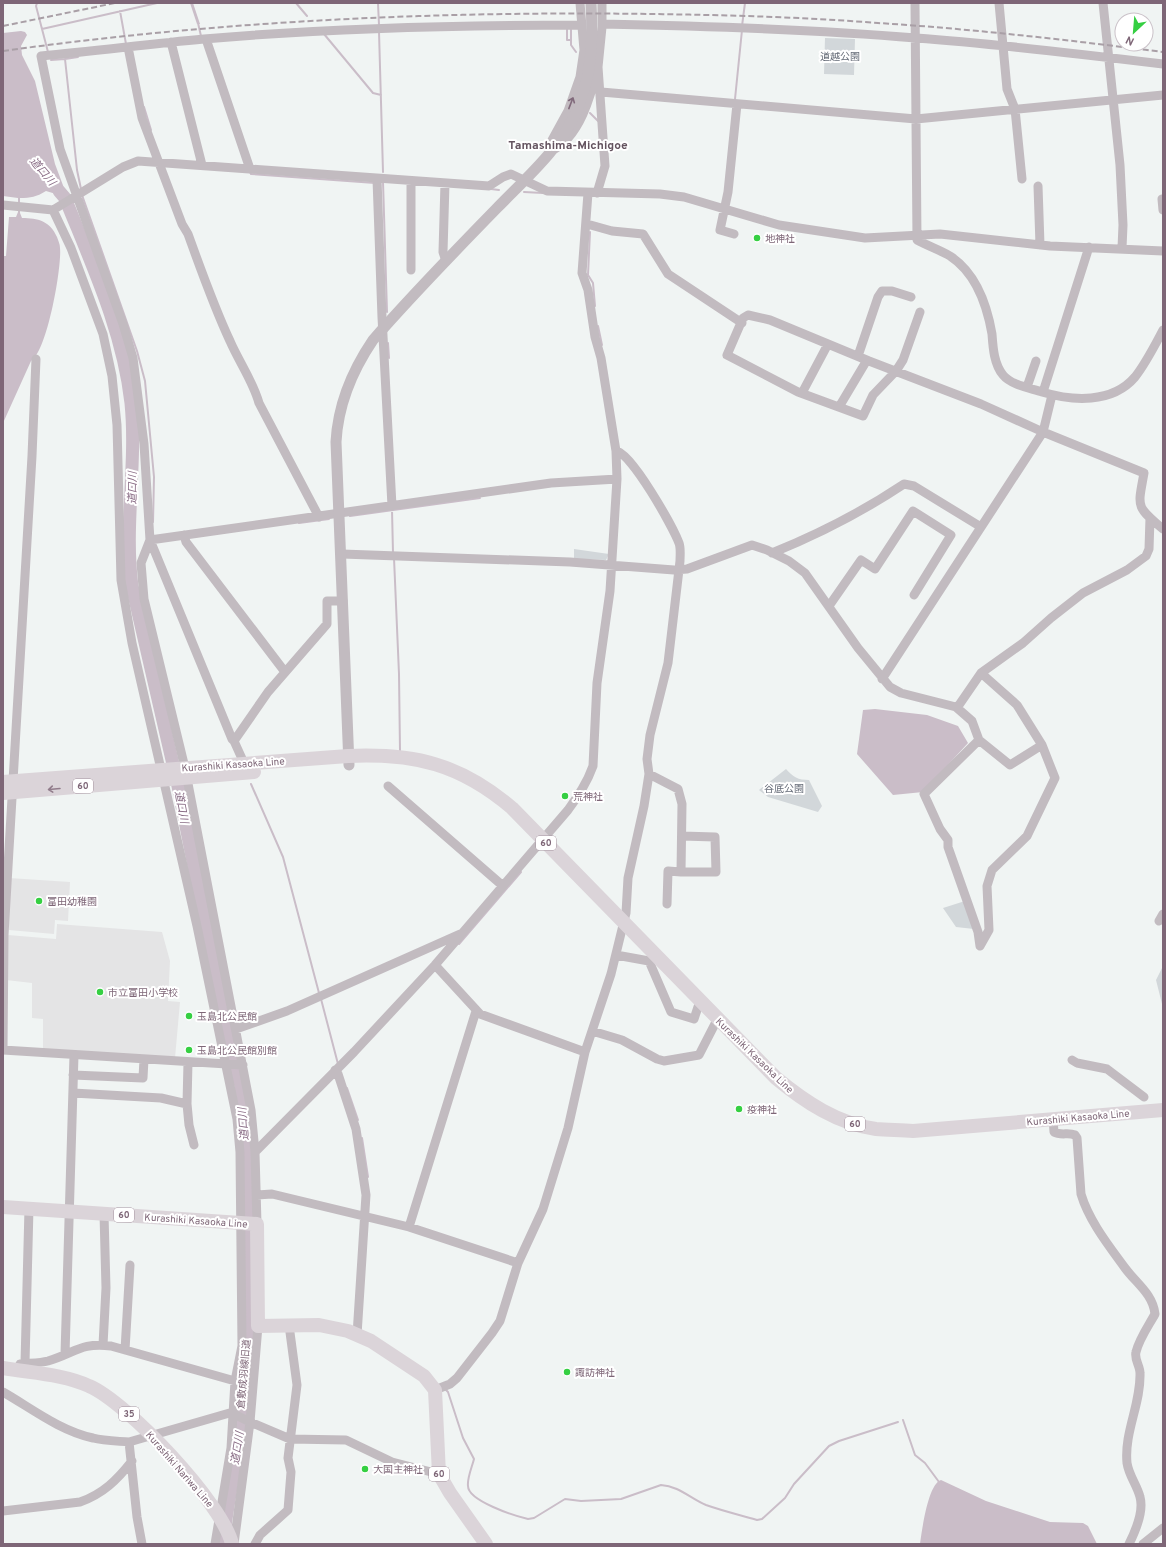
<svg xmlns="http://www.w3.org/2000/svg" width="1166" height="1547" font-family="Overpass,'Noto Sans JP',sans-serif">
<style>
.built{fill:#e4e4e5}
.green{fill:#d2d7da}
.water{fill:#cabdc8}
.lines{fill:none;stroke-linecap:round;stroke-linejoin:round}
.stream{stroke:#cabdc8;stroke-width:2}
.river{stroke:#cabdc8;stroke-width:13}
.minor{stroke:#c2bbc0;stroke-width:9}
.tertiary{stroke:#c2bbc0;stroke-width:11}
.primary{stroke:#dbd4d9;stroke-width:14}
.rail{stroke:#a99fa6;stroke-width:2;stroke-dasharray:6 3;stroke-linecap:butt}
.oneway{stroke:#816a7b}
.oneway2{stroke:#917c8b}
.poi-dot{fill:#35cf42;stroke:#fff;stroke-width:1.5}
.labels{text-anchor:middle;stroke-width:4;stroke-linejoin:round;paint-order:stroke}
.shield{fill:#fff;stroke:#a594a0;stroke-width:1}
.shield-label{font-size:9px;font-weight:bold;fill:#7e6677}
.park-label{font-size:10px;fill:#646a76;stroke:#fff}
.poi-label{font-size:10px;fill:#7e6677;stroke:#fff;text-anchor:start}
.street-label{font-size:10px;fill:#7e6677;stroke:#fff}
.water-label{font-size:11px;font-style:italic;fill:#896c85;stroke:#fff}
.quarter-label{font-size:12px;font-weight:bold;fill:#64535f;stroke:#fff}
</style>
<rect width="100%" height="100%" fill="#f0f4f3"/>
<path class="built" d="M9,878L70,882L68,921L55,920L54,934L9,930Z
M57,924L162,932L170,961L168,1001L180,1002L175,1058L43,1050V1019L32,1018V983L6,980L8,935L56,939Z"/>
<path class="green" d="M825,38L855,39L854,75L824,74Z
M574,549L609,554L606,560L574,559Z
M786,769C793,777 798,780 809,780L822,806L818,812L768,797L759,790Z
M965,901L974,929L956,927L943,908Z
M1163,966V1008L1156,980Z"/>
<path class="water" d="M190,3H193L200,24H197Z
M21,31L25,32L27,35L21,46L22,55L35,81L55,164L64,188L70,196L62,202L56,194L46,191C36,197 31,198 20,198V213L22,218C38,218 50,221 57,237C58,240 60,244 60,248C62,267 47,352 31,361L3,423V256H6L9,217H16L18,212V198L3,196V33Z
M875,709L927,715L958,726L968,743L923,792L893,795L857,754L863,710Z
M941,1480L986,1501L1050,1522L1083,1523L1088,1526L1097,1544H920C922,1530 928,1484 941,1480Z"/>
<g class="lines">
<path class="stream" d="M37,3L36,6L48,52
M296,3L307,16
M378,3L379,25
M120,11L126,44
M198,23L201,36
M742,26L745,3
M567,28V40H571
M42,29L157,3
M571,29V45L576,52
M379,32L383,172
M324,34L373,93L381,95
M65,59L78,57
M51,60L65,59L77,170L81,189
M735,99L742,30
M144,107L151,130
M590,113L598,121
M250,172L251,174L375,183
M383,182L387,312
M491,189L499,190
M524,192L543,193
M82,195L137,351L145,381L154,477L153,522
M590,232L588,275L593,283L595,306
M598,326L602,345
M388,343L389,358
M392,510L393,553
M350,516L480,498
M299,523L329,519
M394,558L399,674L400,751
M251,784L283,857L319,993
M459,944L521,872
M321,999L338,1064
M347,1088L358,1120
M362,1138L368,1177
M246,1157H252
M445,1389L448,1392L463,1438L474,1459C472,1467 467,1478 468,1486C468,1501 515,1516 528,1519L534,1518L565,1499L581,1501L621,1499L661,1485C679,1486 691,1499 706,1505C723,1511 740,1515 757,1520L762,1519L785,1498L794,1484L829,1446L839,1441L898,1422
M903,1420L915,1455L925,1463L939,1482"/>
<path class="river" d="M59,191L65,198C92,265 123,331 131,403C137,464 124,526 132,586L178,786L229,1043L241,1086L249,1214L247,1343L244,1406L222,1544"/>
<path class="minor" d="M580,3L584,50L580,77L568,111L551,142V151C580,138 591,95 598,67
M915,3L917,240C928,246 940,250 950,256C976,273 987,305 992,334C993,348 994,364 1003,375C1011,385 1030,388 1042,392C1072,401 1112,404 1135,377C1146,363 1155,345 1163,330
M999,3L1007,89L1015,109L1022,179
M1103,3L1120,165L1123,225L1122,248
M602,24C707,26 812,29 916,38C999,44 1081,54 1163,64
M206,39L250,169
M171,42L202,165
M128,47L142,118L182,224L188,234C201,270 214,307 230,341C239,362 253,381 259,403L319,517
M601,92L916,119L1163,95
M377,179L382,317L392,506
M445,183L443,252L446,261
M1038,186L1040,245
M597,193L605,166L598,67L602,27V3
M1162,199L1163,210
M3,205L53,210L123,167L138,161L489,186L503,177L511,174L547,191L660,194L684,197L779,225L865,238L940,234L1050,246L1163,251
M53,210L71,248L103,334L112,376L117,425L121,580L132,643L197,926L237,1119L240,1152L242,1346L235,1381L231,1448L215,1544
M587,224L612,231L643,234L668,274L742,323
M734,234L720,230L728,192L737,104
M411,270V181
M920,312L903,360L896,371L873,395L863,416L798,392L727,355L743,318L748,315L770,320L869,361L981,404L1043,432L1144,473C1138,507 1135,506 1163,529
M858,356L878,297L882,291H892L911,297
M1027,387L1036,361
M1043,392L1089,247
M802,393L828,344
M839,407L867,360
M184,535L186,542L285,672
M150,540L141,563L144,599L185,768L251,1110L255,1152L257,1224
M150,540L551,483L617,479
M772,553C819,534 862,512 904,484L914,486L981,527
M342,554L570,562L674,570L687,569L752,545L767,550L789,561L805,573L858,648L890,687L901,693L956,707L972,721L979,740L924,794L940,829L948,840V847L978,932L980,946
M829,606L861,560L875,569L913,511L951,535L914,595
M882,679L1043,432L1052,395
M956,707L959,705L981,673L1023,643L1051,618L1083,593L1127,570L1146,556L1149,549L1150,518
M979,740L1010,765L1042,745
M234,741L268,692L327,624V601H343
M244,763L234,741L232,739L150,540L144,444L133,358L123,324L60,149L41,56C96,51 149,44 204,39C329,28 455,25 581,25
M649,774L678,789L682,804L681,872L668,871L667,904
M388,786L503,886
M681,872H716L715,837L682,836
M1159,921L1163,914
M980,946L989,930L987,886L992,870L1027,836L1055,778L1042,745L1017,705L981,673
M616,955L649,961L671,1012L694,1019L698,1007
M435,965L480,1014L585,1052
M236,1029L287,1011L460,934
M592,1031L622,1040L657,1059L664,1061L699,1055L718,1018
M3,1050L4,935L32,456L36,359
M3,1050L243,1065
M1072,1060L1077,1063L1107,1069L1144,1097
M335,1070L338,1074L356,1129L366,1195L357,1335
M73,1075L143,1078L144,1059
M73,1093L161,1098L187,1104L188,1062
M187,1104L189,1125L194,1145
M1053,1118L1054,1132C1061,1136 1068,1132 1075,1135L1077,1138L1081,1194C1089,1221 1109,1246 1125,1268C1136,1283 1153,1294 1155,1314C1149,1325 1139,1339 1136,1352C1134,1359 1140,1366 1140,1373C1141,1404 1124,1432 1127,1463C1129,1476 1137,1485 1140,1497C1144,1511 1135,1532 1129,1544
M255,1152L354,1052L435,965L568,810C578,796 587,783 593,766L597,683L610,591L617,479L616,451L601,358L595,337L588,290L582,273L588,193
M257,1195L272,1194L409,1227L518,1263
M409,1227L476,1011
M103,1345L106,1288L104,1214
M125,1350L130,1265
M65,1354L74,1055
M25,1363L29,1208
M17,1371L20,1364C29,1363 40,1363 48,1361C75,1353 81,1342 111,1346L235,1381
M435,1390L450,1384L457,1378L492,1333L500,1321L518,1263L543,1209L568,1128L585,1052L611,974L626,913L628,878L644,806L649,774L647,759L650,735L668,663L680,561C680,556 681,548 679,543C673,527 631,452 616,451
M3,1392C31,1408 60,1431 93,1438C104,1441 117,1441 129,1442L233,1412
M233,1412L236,1415L250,1422L290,1439L346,1440L392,1462L439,1474
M129,1442L137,1517L142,1544
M3,1511L80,1502C103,1494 117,1480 132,1461
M234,1544L250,1422L258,1326
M255,1544L260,1535L288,1510L291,1472L288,1458L297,1385L289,1325
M1143,1544L1163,1528"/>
<path class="tertiary" d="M349,765L336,442C338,404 352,371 373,340C413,294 455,251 497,208C526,178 561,148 577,110C592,75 593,40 591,3"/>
<path class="primary" d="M3,782L348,756C415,753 460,764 512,808L776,1078C805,1102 838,1124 876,1129C888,1130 901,1130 913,1131L1163,1110
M3,793L254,772
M3,1207L257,1224L258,1326L319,1325L348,1331L371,1341L424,1376L435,1390L439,1474L450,1493L486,1544
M3,1368C31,1373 63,1374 89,1386C127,1402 223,1504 232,1544"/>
<path class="rail" d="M3,26L115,3
M3,51C218,21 434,11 650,14C726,15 802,17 878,23C973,29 1068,40 1163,52"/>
</g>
<defs><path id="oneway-shaft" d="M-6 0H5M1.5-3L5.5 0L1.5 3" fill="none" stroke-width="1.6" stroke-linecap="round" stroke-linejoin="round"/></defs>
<use class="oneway" href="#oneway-shaft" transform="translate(571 103) rotate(-69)"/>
<use class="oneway2" href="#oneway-shaft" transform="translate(54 789) rotate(175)"/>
<g class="poi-dot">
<circle cx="757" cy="238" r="4"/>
<circle cx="565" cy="796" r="4"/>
<circle cx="39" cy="901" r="4"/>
<circle cx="100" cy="992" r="4"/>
<circle cx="189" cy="1016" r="4"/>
<circle cx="189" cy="1050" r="4"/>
<circle cx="739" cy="1109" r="4"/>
<circle cx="567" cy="1372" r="4"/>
<circle cx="365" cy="1469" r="4"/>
</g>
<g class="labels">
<g class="shield">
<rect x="73" y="779" width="20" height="14" rx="3"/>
<rect x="536" y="836" width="20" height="14" rx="3"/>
<rect x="845" y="1117" width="20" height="14" rx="3"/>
<rect x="114" y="1208" width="20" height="14" rx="3"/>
<rect x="119" y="1407" width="20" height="14" rx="3"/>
<rect x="429" y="1467" width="20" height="14" rx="3"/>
</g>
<g class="shield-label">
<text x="83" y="789">60</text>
<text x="546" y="846">60</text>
<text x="855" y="1127">60</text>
<text x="124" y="1218">60</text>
<text x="129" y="1417">35</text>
<text x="439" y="1477">60</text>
</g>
<g class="park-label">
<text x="840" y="60">道越公園</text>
<text x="784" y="792">谷底公園</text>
</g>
<g class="poi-label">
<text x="765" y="242">地神社</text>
<text x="573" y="800">荒神社</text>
<text x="47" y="905">富田幼稚園</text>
<text x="108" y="996">市立富田小学校</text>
<text x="197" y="1020">玉島北公民館</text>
<text x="197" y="1054">玉島北公民館別館</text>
<text x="747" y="1113">疫神社</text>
<text x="575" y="1376">諏訪神社</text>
<text x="373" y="1473">大国主神社</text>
</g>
<g class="street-label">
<text transform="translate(233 764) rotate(-4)" y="4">Kurashiki Kasaoka Line</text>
<text transform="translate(755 1055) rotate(44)" y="4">Kurashiki Kasaoka Line</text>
<text transform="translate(1078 1117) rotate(-5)" y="4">Kurashiki Kasaoka Line</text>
<text transform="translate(196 1220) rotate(4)" y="4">Kurashiki Kasaoka Line</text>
<text transform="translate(243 1374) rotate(-85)" y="4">倉敷成羽線旧道</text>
<text transform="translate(180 1469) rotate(49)" y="4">Kurashiki Nariwa Line</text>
</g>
<g class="water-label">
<text transform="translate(43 171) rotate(50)" y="4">道口川</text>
<text transform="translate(132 488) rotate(-89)" y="4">道口川</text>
<text transform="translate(182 807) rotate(79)" y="4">道口川</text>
<text transform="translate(243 1124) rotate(-94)" y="4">道口川</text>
<text transform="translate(237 1448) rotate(-81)" y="4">道口川</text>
</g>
<g class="quarter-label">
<text x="568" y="149">Tamashima-Michigoe</text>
</g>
</g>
<rect width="1166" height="1547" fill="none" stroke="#7e6677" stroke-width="8"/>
<g transform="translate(1134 32) rotate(206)"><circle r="19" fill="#ffffff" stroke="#cbc2c9"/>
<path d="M0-3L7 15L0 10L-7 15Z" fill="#35cf42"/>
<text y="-6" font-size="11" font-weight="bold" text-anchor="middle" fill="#7e6677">N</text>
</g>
</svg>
